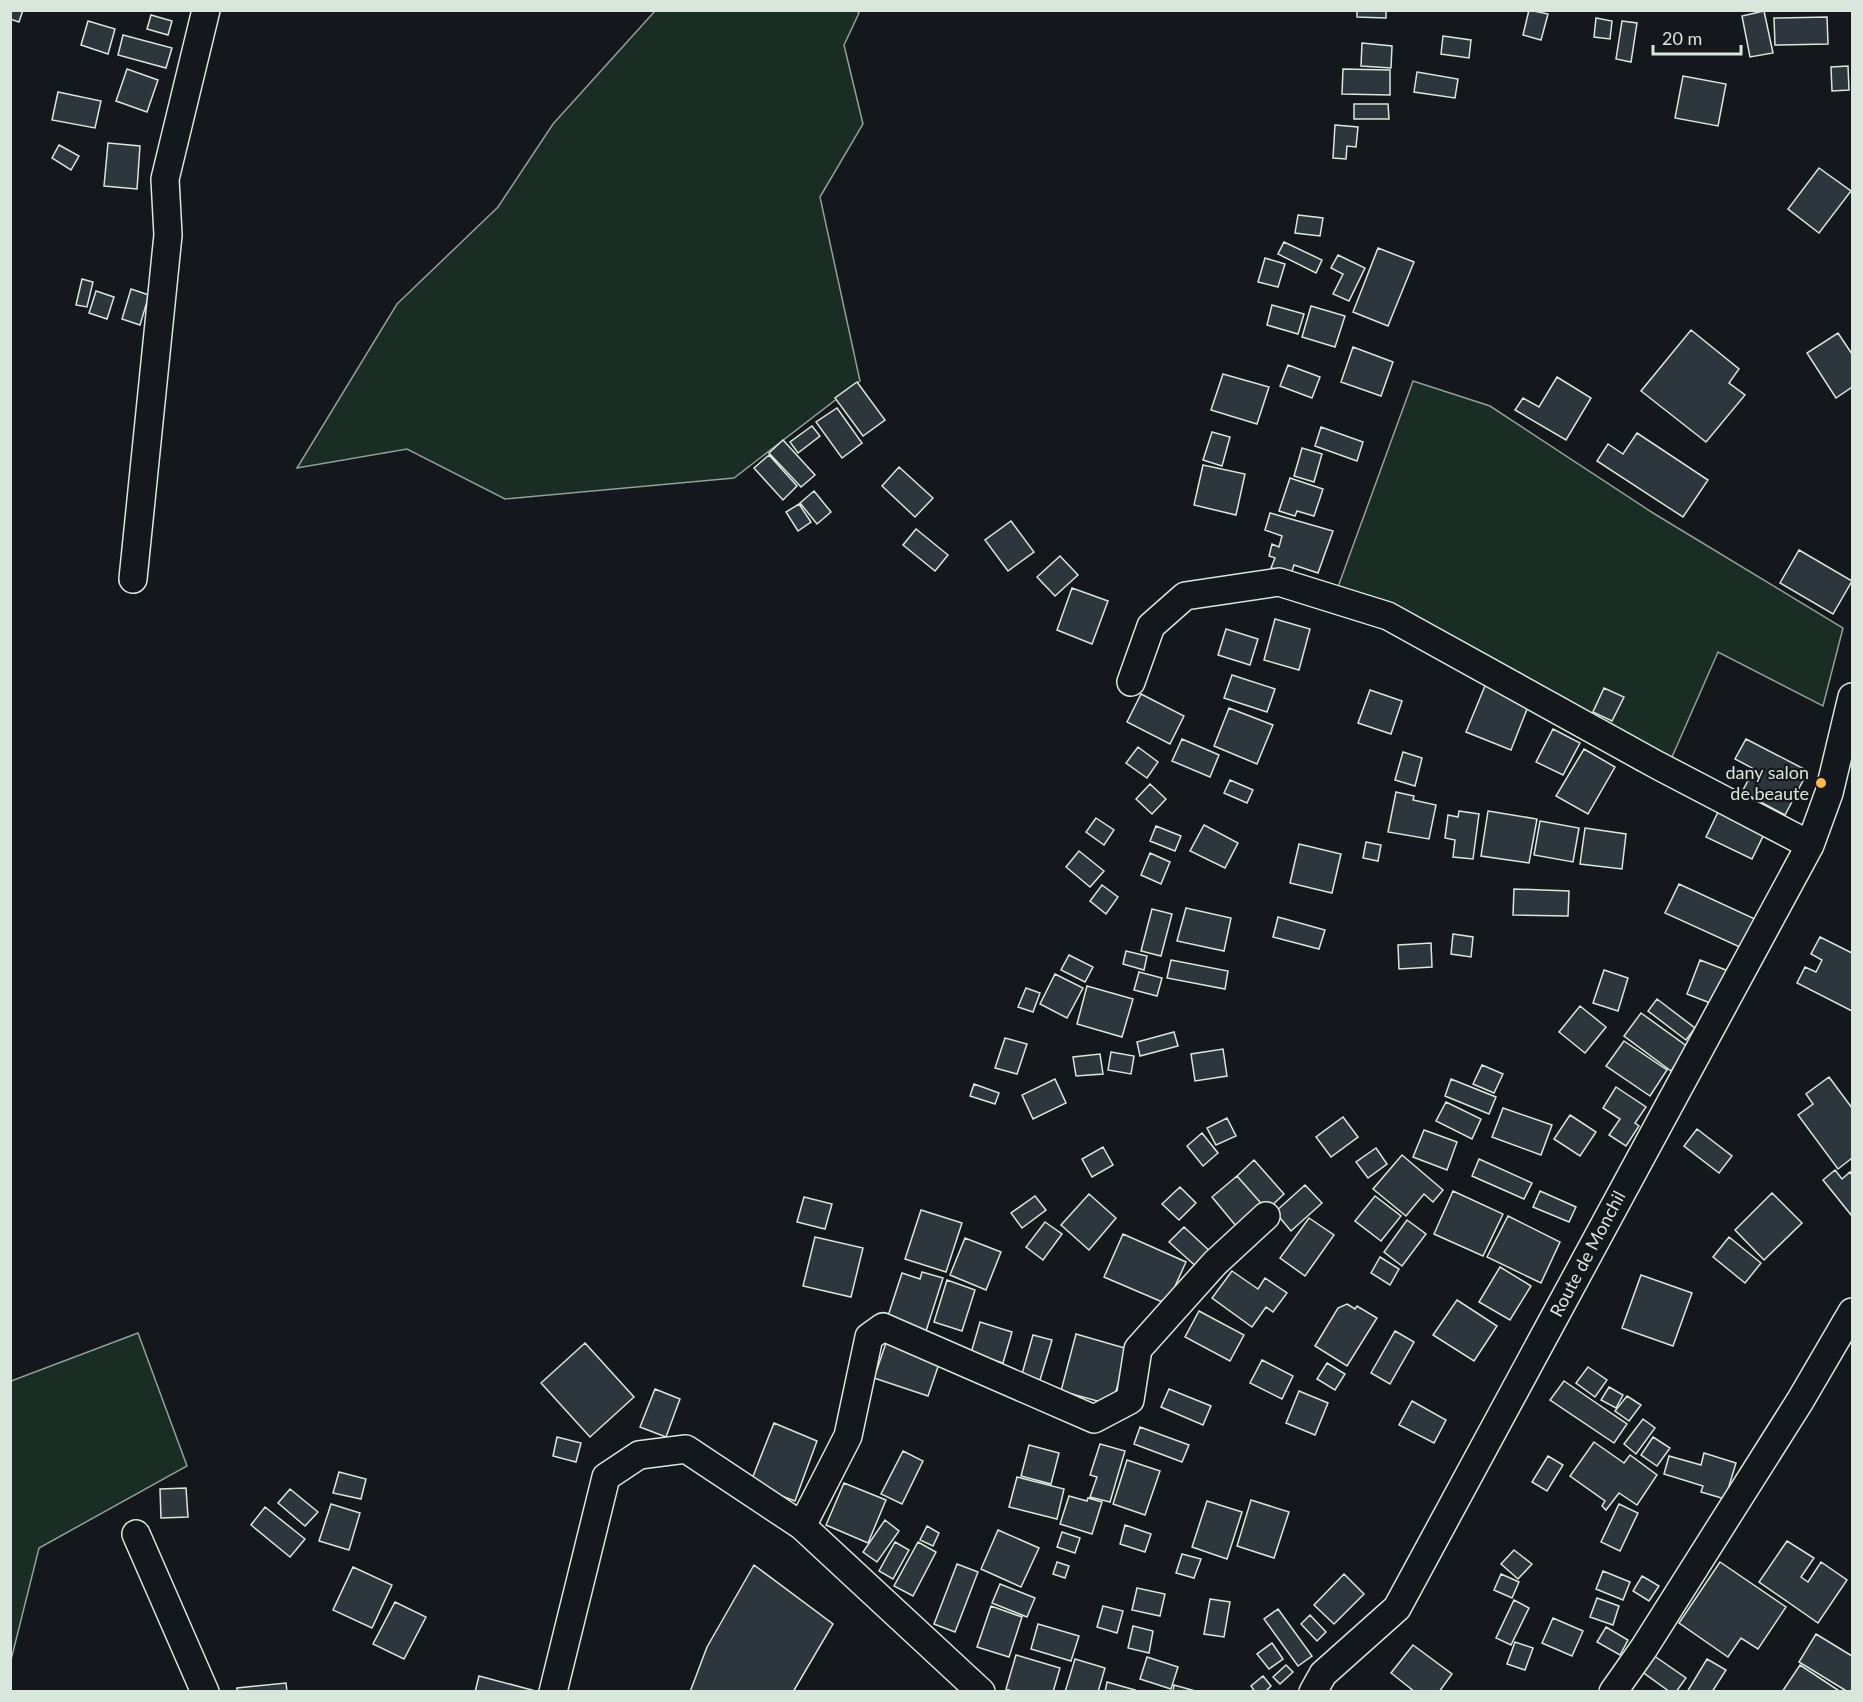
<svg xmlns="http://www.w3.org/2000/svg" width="1863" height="1702" font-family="Lato,sans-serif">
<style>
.green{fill:#1a2d24;stroke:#939e99;stroke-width:1.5}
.building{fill:#2c363c;stroke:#d8e6dc;stroke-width:1.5}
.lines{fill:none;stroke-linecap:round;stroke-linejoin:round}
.street-casing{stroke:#d8e6dc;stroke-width:30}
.street{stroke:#14181c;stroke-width:27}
.poi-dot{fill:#ffb74d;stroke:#14181c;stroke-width:2}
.labels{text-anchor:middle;stroke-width:4.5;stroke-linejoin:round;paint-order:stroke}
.poi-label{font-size:18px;fill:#d8e6dc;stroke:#14181c;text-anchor:end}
.street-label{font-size:18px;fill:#d8e6dc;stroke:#14181c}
</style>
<rect width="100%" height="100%" fill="#14181c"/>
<path class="green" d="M655,11H857L859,13L844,45L863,124L820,197L860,381L734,478L505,499L407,449L297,468L397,304L498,207L553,124Z
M1413,381L1490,406L1653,513L1843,628L1823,706L1718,652L1665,773L1638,771L1338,587Z
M138,1333L187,1466L39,1548L11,1660V1381Z"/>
<path class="building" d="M10,10H23L19,22L10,19Z
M1357,10H1386V18L1357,17Z
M1529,10L1548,14L1541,40L1523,35Z
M1764,11L1773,53L1750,57L1742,16Z
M151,15L172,21L168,35L147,29Z
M1827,17L1828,44L1775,45L1774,18Z
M1596,18L1612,21L1610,39L1594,37Z
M88,21L115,29L108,54L81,45Z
M1622,21L1637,23L1631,62L1616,59Z
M123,35L172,48L166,68L118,55Z
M1443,36L1471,40L1469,58L1441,54Z
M1362,43L1392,46L1391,68L1361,66Z
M1848,66L1849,90L1832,91L1831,67Z
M127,69L158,80L147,112L116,101Z
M1343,69L1390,70V95L1342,94Z
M1417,72L1458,79L1455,98L1414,92Z
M1683,76L1726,84L1718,126L1675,118Z
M58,92L101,101L95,128L52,120Z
M1354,104H1388L1389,119H1354Z
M1335,125L1358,127L1356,147L1347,146L1346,159L1333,158Z
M108,143L140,146L137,189L104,186Z
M59,145L79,156L71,170L52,158Z
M1819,168L1851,191L1819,233L1788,209Z
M1298,215L1323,218L1320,236L1295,233Z
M1284,242L1322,260L1316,273L1278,254Z
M1378,248L1414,262L1388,326L1353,312Z
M1338,255L1365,268L1349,301L1333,294L1343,274L1331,268Z
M1265,258L1285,264L1278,287L1258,282Z
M82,279L93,282L87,307L76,305Z
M131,289L149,295L140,325L122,319Z
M96,291L114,297L107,319L89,313Z
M1272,305L1304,314L1298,334L1267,325Z
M1311,306L1345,316L1335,347L1302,337Z
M1691,330L1739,369L1729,383L1745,395L1706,442L1641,391Z
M1838,333L1852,354V387L1836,398L1807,353Z
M1353,347L1393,362L1381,396L1341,382Z
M1288,365L1320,377L1312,398L1280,386Z
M1223,374L1269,387L1257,424L1211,410Z
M1557,377L1591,398L1566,440L1515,410L1523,398L1539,407Z
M857,382L885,420L863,436L835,398Z
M837,408L862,443L842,458L816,422Z
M812,426L820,436L798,453L790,442Z
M1321,427L1363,442L1357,461L1315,446Z
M1212,432L1230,437L1222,466L1203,460Z
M1637,433L1708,480L1683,517L1597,461L1608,444L1623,454Z
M783,440L815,475L801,487L769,453Z
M1302,448L1322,454L1314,482L1294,476Z
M769,455L797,486L783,500L754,468Z
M1203,465L1245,474L1236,515L1194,505Z
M899,467L933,498L915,517L882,486Z
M1290,478L1323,489L1314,516L1297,511L1295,516L1279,511Z
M814,491L831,512L817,524L800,503Z
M799,504L811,522L798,531L786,512Z
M1270,513L1333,531L1318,573L1294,565L1291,574L1271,568L1275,558L1269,556L1272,544L1279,547L1282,536L1265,530Z
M1011,521L1034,552L1008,571L985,540Z
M916,529L948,555L935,571L903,545Z
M1799,550L1852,581L1833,614L1780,583Z
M1060,556L1078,575L1055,596L1037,577Z
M1072,588L1108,601L1092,644L1057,630Z
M1275,619L1310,629L1299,670L1264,660Z
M1226,629L1258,639L1250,665L1218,655Z
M1232,675L1275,689L1267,712L1224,698Z
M1487,681L1531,699L1511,750L1466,732Z
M1604,688L1624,697L1612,721L1593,712Z
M1370,690L1402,701L1391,734L1358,723Z
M1141,694L1184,716L1170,744L1127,722Z
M1229,708L1273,725L1257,764L1214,746Z
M1553,729L1580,743L1563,775L1536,762Z
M1182,739L1219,755L1210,777L1172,761Z
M1746,739L1808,771L1785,815L1742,792L1754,769L1735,759Z
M1138,747L1158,762L1147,778L1126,763Z
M1584,749L1615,767L1588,814L1556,796Z
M1403,752L1422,758L1415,786L1395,780Z
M1230,780L1253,790L1247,803L1224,793Z
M1150,784L1166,799L1152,814L1136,799Z
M1396,792L1414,796L1413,800L1436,805L1429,839L1388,832Z
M1721,806L1767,828L1752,859L1706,837Z
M1459,811L1479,814L1473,859L1453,857L1455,840L1445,838L1448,815L1458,817Z
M1488,811L1537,819L1529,863L1481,856Z
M1096,818L1114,830L1104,845L1086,832Z
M1540,821L1579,828L1573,862L1534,855Z
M1204,825L1238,843L1225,868L1190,851Z
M1156,826L1181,836L1175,851L1150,841Z
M1585,828L1626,834L1622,869L1580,864Z
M1366,842L1381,845L1378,861L1363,858Z
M1299,844L1341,854L1332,893L1290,883Z
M1079,851L1104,871L1090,887L1066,867Z
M1150,853L1170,862L1161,884L1141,875Z
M1679,884L1755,919L1742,948L1665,913Z
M1102,885L1118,897L1106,914L1090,901Z
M1514,889L1569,891L1568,916L1513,915Z
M1186,908L1231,918L1224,951L1177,941Z
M1152,909L1172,914L1161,956L1141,951Z
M1278,917L1325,930L1319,949L1273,937Z
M1453,934L1473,937L1471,957L1451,954Z
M1820,937L1852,953V1011L1797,983L1805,967L1816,972L1822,960L1811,954Z
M1431,943L1432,967L1399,969L1398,945Z
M1126,951L1147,956L1144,970L1123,964Z
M1069,955L1093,967L1085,982L1061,970Z
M1171,960L1228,971L1225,989L1167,978Z
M1700,960L1731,972L1718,1006L1687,994Z
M1604,970L1628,978L1618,1011L1593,1003Z
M1139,972L1162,978L1157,996L1134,990Z
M1055,974L1083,988L1067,1018L1040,1004Z
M1087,986L1133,999L1122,1037L1077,1024Z
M1026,988L1040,993L1033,1012L1018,1007Z
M1657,999L1695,1028L1686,1040L1648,1011Z
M1580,1006L1606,1027L1585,1053L1559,1032Z
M1641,1013L1688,1047L1671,1071L1624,1036Z
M1174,1032L1178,1046L1140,1056L1137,1042Z
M1005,1038L1027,1044L1017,1074L995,1068Z
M1624,1041L1667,1070L1650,1096L1606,1066Z
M1223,1049L1227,1076L1195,1081L1191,1054Z
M1111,1052L1134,1056L1131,1074L1108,1070Z
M1100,1054L1103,1074L1076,1076L1073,1057Z
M1482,1065L1503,1074L1494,1093L1473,1084Z
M1829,1077L1852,1108V1158L1838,1169L1798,1115L1813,1104L1806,1094Z
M1055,1079L1066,1103L1033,1119L1022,1095Z
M1451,1079L1496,1097L1489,1114L1445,1096Z
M974,1084L999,1093L995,1104L970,1096Z
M1616,1087L1646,1107L1635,1123L1639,1126L1626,1146L1609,1135L1620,1119L1603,1108Z
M1446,1102L1481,1119L1472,1139L1436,1121Z
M1503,1108L1552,1125L1541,1155L1492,1137Z
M1570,1115L1596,1132L1580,1156L1554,1139Z
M1343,1117L1358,1137L1331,1157L1316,1137Z
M1227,1118L1236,1136L1216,1145L1207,1128Z
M1697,1129L1732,1156L1719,1173L1684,1146Z
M1424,1130L1457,1142L1447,1170L1413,1157Z
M1202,1133L1218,1153L1203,1166L1187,1146Z
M1103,1147L1113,1165L1092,1177L1082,1159Z
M1376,1148L1387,1164L1368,1178L1356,1162Z
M1402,1155L1443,1190L1433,1202L1424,1194L1406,1216L1373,1189Z
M1479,1159L1532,1183L1524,1199L1472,1176Z
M1254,1160L1284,1194L1267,1210L1237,1176Z
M1835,1170L1842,1179L1850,1172L1852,1175V1216L1823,1180Z
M1237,1176L1267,1210L1241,1232L1212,1197Z
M1305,1185L1322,1203L1291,1231L1275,1212Z
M1180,1187L1196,1203L1179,1220L1162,1204Z
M1453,1191L1503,1214L1483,1256L1434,1234Z
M1540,1191L1576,1207L1569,1222L1533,1207Z
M1772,1193L1802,1223L1764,1260L1735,1230Z
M1089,1194L1116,1218L1089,1250L1061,1225Z
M1035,1196L1046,1210L1022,1228L1011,1213Z
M1375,1196L1401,1216L1381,1241L1355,1221Z
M804,1197L832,1204L825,1229L797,1222Z
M921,1210L962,1223L946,1272L905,1259Z
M1508,1216L1560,1242L1541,1283L1487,1257Z
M1309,1218L1334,1235L1305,1276L1280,1258Z
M1407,1220L1426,1234L1402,1266L1384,1252Z
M1045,1222L1062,1234L1043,1260L1026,1247Z
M1184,1227L1214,1255L1200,1270L1169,1242Z
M1123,1234L1186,1262L1167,1304L1104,1277Z
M815,1237L863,1248L851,1297L803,1286Z
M1729,1237L1761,1263L1745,1283L1713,1257Z
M965,1238L1001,1252L986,1290L950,1275Z
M1380,1257L1399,1269L1390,1285L1371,1273Z
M1500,1267L1531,1286L1510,1320L1479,1302Z
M1232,1271L1258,1289L1265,1278L1287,1293L1273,1312L1266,1307L1252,1327L1212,1298Z
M922,1272L943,1278L926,1331L887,1319L902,1273L920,1279Z
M1641,1275L1692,1293L1673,1346L1622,1328Z
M947,1280L975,1290L962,1331L934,1322Z
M1457,1300L1497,1326L1474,1361L1433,1335Z
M1347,1304L1355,1309L1357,1306L1377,1318L1347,1366L1315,1346L1338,1308Z
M1199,1311L1244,1335L1230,1361L1185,1337Z
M980,1322L1012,1332L1003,1363L971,1353Z
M1395,1331L1414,1342L1390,1384L1371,1373Z
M1076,1334L1128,1349L1112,1405L1061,1391Z
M1033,1335L1052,1340L1040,1380L1022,1374Z
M585,1343L634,1397L590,1437L541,1383Z
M886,1343L940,1361L928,1396L874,1378Z
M1262,1360L1293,1376L1282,1399L1250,1383Z
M1327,1363L1345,1374L1335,1390L1317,1379Z
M1588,1367L1607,1380L1595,1397L1576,1383Z
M1564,1381L1627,1424L1614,1443L1550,1400Z
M1609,1387L1623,1395L1616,1408L1601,1400Z
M655,1389L680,1399L666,1437L640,1427Z
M1169,1389L1211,1406L1203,1425L1161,1407Z
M1299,1391L1328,1403L1315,1435L1286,1423Z
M1627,1396L1641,1405L1629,1421L1615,1411Z
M1412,1401L1446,1420L1434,1443L1399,1425Z
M1643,1419L1655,1428L1636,1454L1624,1444Z
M774,1423L817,1441L795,1501L750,1484Z
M1140,1427L1189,1445L1182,1462L1134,1444Z
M557,1437L581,1443L576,1462L553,1456Z
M1653,1437L1670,1448L1657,1466L1641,1455Z
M1594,1442L1624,1463L1630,1455L1657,1475L1637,1505L1619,1493L1606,1510L1602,1506L1605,1501L1570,1476Z
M1100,1444L1125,1451L1110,1502L1090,1497L1097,1477L1090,1475Z
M1029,1445L1059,1453L1051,1484L1021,1476Z
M903,1451L923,1461L902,1504L881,1494Z
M1704,1453L1736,1463L1725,1499L1701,1492L1703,1486L1664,1474L1669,1456L1701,1465Z
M1548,1456L1563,1465L1547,1491L1532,1482Z
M1127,1460L1160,1471L1145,1515L1113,1504Z
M339,1472L366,1479L361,1499L333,1493Z
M1017,1477L1064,1489L1057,1519L1009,1507Z
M844,1483L886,1500L868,1543L826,1525Z
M186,1488L188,1517L161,1518L160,1489Z
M290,1489L318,1512L305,1526L278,1503Z
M1069,1496L1087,1501L1088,1498L1102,1502L1092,1534L1060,1524Z
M1251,1500L1289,1512L1274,1558L1237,1546Z
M1207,1501L1242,1512L1227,1559L1192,1547Z
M331,1504L360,1513L349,1550L319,1541Z
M1619,1504L1638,1513L1620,1551L1601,1542Z
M265,1507L305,1539L290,1557L251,1525Z
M885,1520L899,1531L877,1562L863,1552Z
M1125,1525L1151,1534L1145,1552L1120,1544Z
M927,1526L939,1533L933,1546L920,1540Z
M998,1530L1039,1548L1021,1587L981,1569Z
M1062,1532L1080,1538L1075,1553L1057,1547Z
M1787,1541L1814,1558L1801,1577L1808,1582L1821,1562L1847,1580L1818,1623L1759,1582Z
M895,1542L909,1550L893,1579L879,1571Z
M918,1542L936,1552L913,1596L894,1586Z
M1514,1550L1532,1564L1518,1579L1501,1564Z
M1182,1554L1201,1559L1194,1578L1176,1573Z
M1057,1562L1069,1566L1065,1578L1053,1574Z
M1720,1562L1786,1607L1758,1649L1741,1638L1728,1657L1679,1623Z
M957,1564L978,1572L955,1632L934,1624Z
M754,1565L833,1624L793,1692H690L707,1647Z
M353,1567L392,1585L372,1628L333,1610Z
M1603,1571L1630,1582L1623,1600L1596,1589Z
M1344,1574L1364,1594L1334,1624L1314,1605Z
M1501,1574L1519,1582L1512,1598L1494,1590Z
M1642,1576L1659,1586L1649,1601L1633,1591Z
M1000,1584L1035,1598L1027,1617L992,1603Z
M1137,1588L1165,1594L1160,1616L1132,1610Z
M1597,1598L1619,1606L1613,1625L1590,1617Z
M1210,1599L1230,1602L1224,1637L1204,1634Z
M1514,1600L1529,1608L1511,1645L1496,1638Z
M395,1602L426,1617L404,1659L373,1644Z
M991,1606L1022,1617L1009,1657L977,1647Z
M1103,1606L1123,1611L1117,1633L1097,1627Z
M1278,1609L1312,1656L1298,1666L1264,1619Z
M1310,1615L1326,1632L1317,1641L1301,1624Z
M1553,1618L1583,1631L1572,1656L1542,1643Z
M1038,1624L1079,1636L1071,1661L1031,1649Z
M1133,1626L1153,1631L1149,1653L1128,1648Z
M1606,1627L1628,1640L1620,1655L1597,1642Z
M1816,1634L1852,1656V1692H1848L1799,1662Z
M1515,1642L1533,1648L1525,1670L1507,1664Z
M1272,1643L1283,1659L1269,1669L1257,1654Z
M1413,1645L1452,1674L1439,1692H1415L1391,1673Z
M1650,1653L1686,1678L1676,1692H1670L1637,1668Z
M1016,1655L1060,1668L1053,1692H1014L1006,1689Z
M1147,1657L1178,1667L1171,1689L1140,1679Z
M1075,1659L1105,1668L1098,1692H1065Z
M1707,1659L1726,1670L1712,1692H1687Z
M1286,1665L1293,1672L1280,1684L1273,1677Z
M1800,1665L1841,1692H1782Z
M479,1676L536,1691V1692H475Z
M1263,1676L1271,1686L1265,1692H1255L1251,1686Z
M1107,1682L1135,1690L1134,1692H1105Z
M286,1683L287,1692H237V1688Z
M1174,1685L1199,1692H1173Z"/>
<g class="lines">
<g class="street-casing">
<path id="street" d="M133,579L168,235L165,179L206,10
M1131,682L1151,626L1185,596L1279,582L1388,616L1657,765L1810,845
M802,1526L848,1436L869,1337L883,1327L1094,1419L1130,1400L1138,1349L1215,1263L1266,1216
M136,1534L205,1692
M553,1692L606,1477L639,1455L686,1449L802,1526L981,1692
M1313,1692L1323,1674L1397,1608L1810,845L1829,793L1852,697
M1613,1692L1644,1648L1800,1401L1852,1312"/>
</g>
<use href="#street" class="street"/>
</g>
<circle class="poi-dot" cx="1821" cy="783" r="6"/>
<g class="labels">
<g class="poi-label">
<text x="1809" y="779">dany salon<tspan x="1809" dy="21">de beaute</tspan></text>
</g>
<g class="street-label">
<text transform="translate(1588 1254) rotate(-62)" y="6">Route de Monchil</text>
</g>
</g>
<rect width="1863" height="1702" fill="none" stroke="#d8e6dc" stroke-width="24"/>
<path d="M1653 45v9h88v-9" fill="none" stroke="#d8e6dc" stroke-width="3"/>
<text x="1662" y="45" font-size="18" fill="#d8e6dc" stroke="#14181c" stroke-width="4.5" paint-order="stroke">20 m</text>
</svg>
